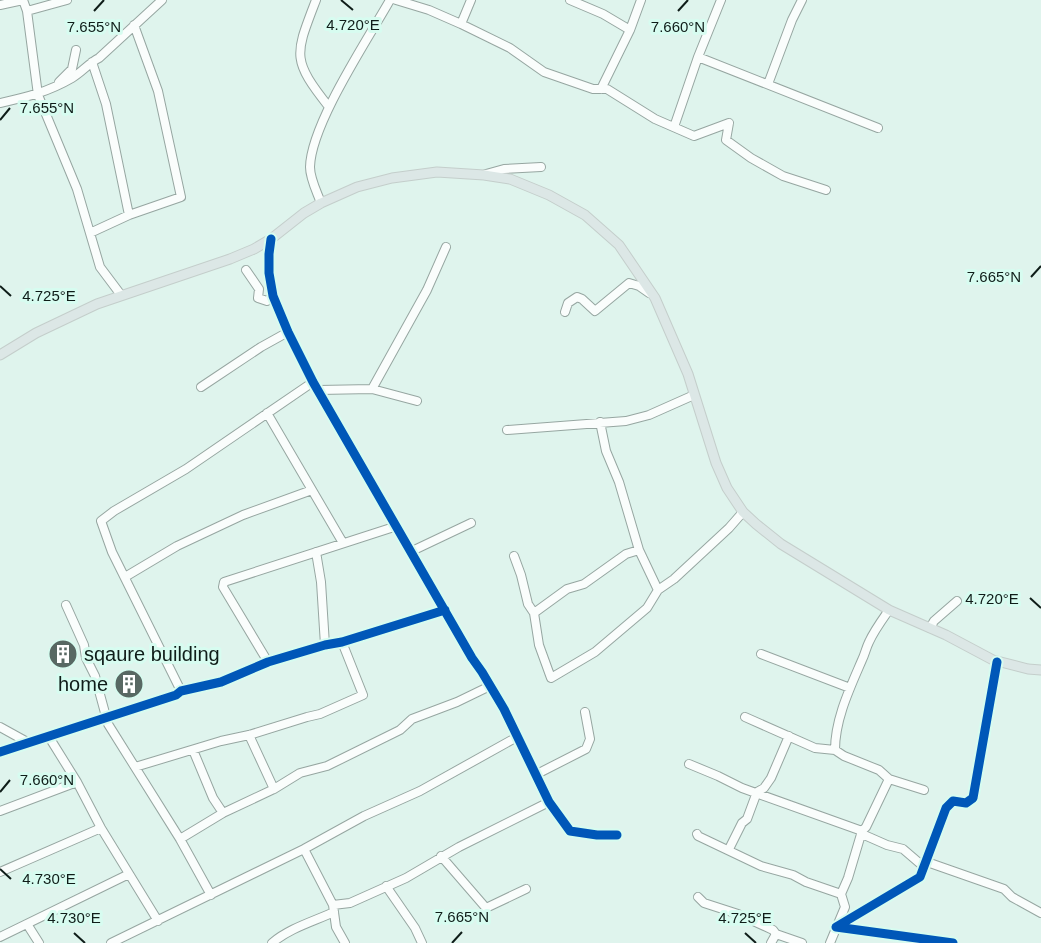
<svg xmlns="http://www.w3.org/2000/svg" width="1041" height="943" font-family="Helvetica,sans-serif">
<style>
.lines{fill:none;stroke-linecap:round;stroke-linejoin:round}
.minor-casing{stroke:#96a6a1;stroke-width:10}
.major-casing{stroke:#c4cecb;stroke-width:11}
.minor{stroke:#fafdfc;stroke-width:8}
.major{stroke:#dce7e6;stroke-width:9}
.cycleway-casing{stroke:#d7fcf0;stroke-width:13}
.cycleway{stroke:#0057b8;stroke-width:9}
.ticks{fill:none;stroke:#0f1d19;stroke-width:2}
.labels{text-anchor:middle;stroke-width:6;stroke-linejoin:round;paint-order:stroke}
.poi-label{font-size:20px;fill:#0f1d19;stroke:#d7fcf0;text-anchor:start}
.ticks-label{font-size:15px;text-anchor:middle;fill:#0f1d19;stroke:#d7fcf0;stroke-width:6;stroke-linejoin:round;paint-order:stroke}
</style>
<rect width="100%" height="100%" fill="#dff4ed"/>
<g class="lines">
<g class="minor-casing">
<path id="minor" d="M23,0L27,11L38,95L77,189L100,267L121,295
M316,0C295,55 291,59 329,107
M396,0L429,10L461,24L510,48L544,72L593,89H607L655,119L694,136L729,123
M570,0L603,14L630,30
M0,5L23,0
M27,11L67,0
M461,24L471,0
M698,57L878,128
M92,62L106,104L129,215
M59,82L72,69L76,50
M768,84L792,20L802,0
M601,89L630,30L641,0
M0,103C27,97 48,92 72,78C82,72 89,63 99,58L162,0
M729,123L726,140L751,158L783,176L826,190
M674,127L698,57L721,0
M486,174L504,169L541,167
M321,203C317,192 310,179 310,167C311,124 368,39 390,0
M90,233L129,215L181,197L158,91L134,25
M271,239L269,254V273L273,296L288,332L313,382L472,658L482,672L504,709L549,802L570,831L597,835H617
M246,270L259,289L258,298L267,301L273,296
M565,312L568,303L577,297L582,299L595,311L629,283L639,286L649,293
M201,387L261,347L288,332
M372,389L427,290L446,247
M319,390L372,389L417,401
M267,413L343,543
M600,422L606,451L619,482L639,550L658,590
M507,430L626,421L649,415L694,395
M412,551L471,523
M316,552L321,582L325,645
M514,556L521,575L528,604L534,613L539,645L551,678L595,652L647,608L658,590L674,579L729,528L743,512
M125,577L177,546L243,515L312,490
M66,605L84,645L86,658L95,676L108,724L180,839L211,895
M534,613L567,589L584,584L626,554L639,550
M930,628L934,621L957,601
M761,654L850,688
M268,662L223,587L224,582L397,526
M181,691L112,552L101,521L114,511L186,469L313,382
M745,717L815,748L835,750L844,756L879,770L889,779L924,790
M0,727L29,743
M249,735L274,789
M49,737L77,782L101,828L158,921
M193,750L213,798L223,813
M835,750C835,719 850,688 862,660C865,654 866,648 869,642C874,631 882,620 889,610
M0,752L176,695L181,691L221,682L268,662L325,645L342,642L445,610
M689,764L718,776L742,788L862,831
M135,767L221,741L249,735L307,717L320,714L363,695L342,642
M537,774L586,749L590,739L585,712
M0,811L77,782
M697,834L698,836L761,866L793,875L806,882L841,894
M862,834L887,845L903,849L924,867
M180,839L223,813L274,789L300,773L327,766L400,730L412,719L457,702L490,686
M730,847L742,823L747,819L757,792L764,788L771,778L789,736
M304,849L333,905L336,927L345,943
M441,856L486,908L526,889
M927,862L1004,889L1012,897L1041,913
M0,872L101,828
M386,886L415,928L422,943
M698,897L704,903L738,914L773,930L776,934
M333,905L350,903L406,878L459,847L549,802
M27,924L39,943
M0,937L129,874
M111,943L304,849L364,816L420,791L517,737
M272,943C290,928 312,922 334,912
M771,943L776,934L802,943
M830,943L845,907L841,894L848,878L862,831L866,827L889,779
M953,943L836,927L920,877L946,808L953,801L966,803L973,798L997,662"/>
</g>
<g class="major-casing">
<path id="major" d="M0,355L36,333L97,304L230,259L254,249L271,239L304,213L321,203L357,187L392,178L437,172L484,175L510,179L549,195L585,215L619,245L655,298L688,374L716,463L727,488L743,512L756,524L781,544L889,610L946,635L993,660L1028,669L1041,670"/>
</g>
<use href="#minor" class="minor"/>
<use href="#major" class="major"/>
<g class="cycleway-casing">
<path id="cycleway" d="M271,239L269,254V273L273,296L288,332L313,382L472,658L482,672L504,709L549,802L570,831L597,835H617
M0,752L176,695L181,691L221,682L268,662L325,645L342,642L445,610
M953,943L836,927L920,877L946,808L953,801L966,803L973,798L997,662"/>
</g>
<use href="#cycleway" class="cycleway"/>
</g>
<path class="ticks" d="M341,0L353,10M94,11L104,0M678,11L688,0M0,120L10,108M1031,277L1041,266M0,286L11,296M1030,598L1041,608M0,792L10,780M0,869L11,879M74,933L85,943M745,933L756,943M452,943L462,932"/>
<defs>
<g id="building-disc" transform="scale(1.5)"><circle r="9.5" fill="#586863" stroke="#d7fcf0"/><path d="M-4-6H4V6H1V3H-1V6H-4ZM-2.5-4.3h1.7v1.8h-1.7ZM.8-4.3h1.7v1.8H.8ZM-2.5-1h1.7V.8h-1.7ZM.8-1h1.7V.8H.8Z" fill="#fff"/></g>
</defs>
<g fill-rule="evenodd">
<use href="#building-disc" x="63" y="654"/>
<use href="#building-disc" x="129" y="684"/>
</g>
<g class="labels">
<g class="poi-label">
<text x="84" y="661">sqaure building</text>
<text x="108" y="691" text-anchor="end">home</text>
</g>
</g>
<g class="ticks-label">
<text x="353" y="30">4.720°E</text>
<text x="94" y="32">7.655°N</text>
<text x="678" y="32">7.660°N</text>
<text x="47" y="113">7.655°N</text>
<text x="994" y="282">7.665°N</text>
<text x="49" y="301">4.725°E</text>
<text x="992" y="604">4.720°E</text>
<text x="47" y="785">7.660°N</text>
<text x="49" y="884">4.730°E</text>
<text x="462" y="922">7.665°N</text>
<text x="74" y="923">4.730°E</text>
<text x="745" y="923">4.725°E</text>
</g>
</svg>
